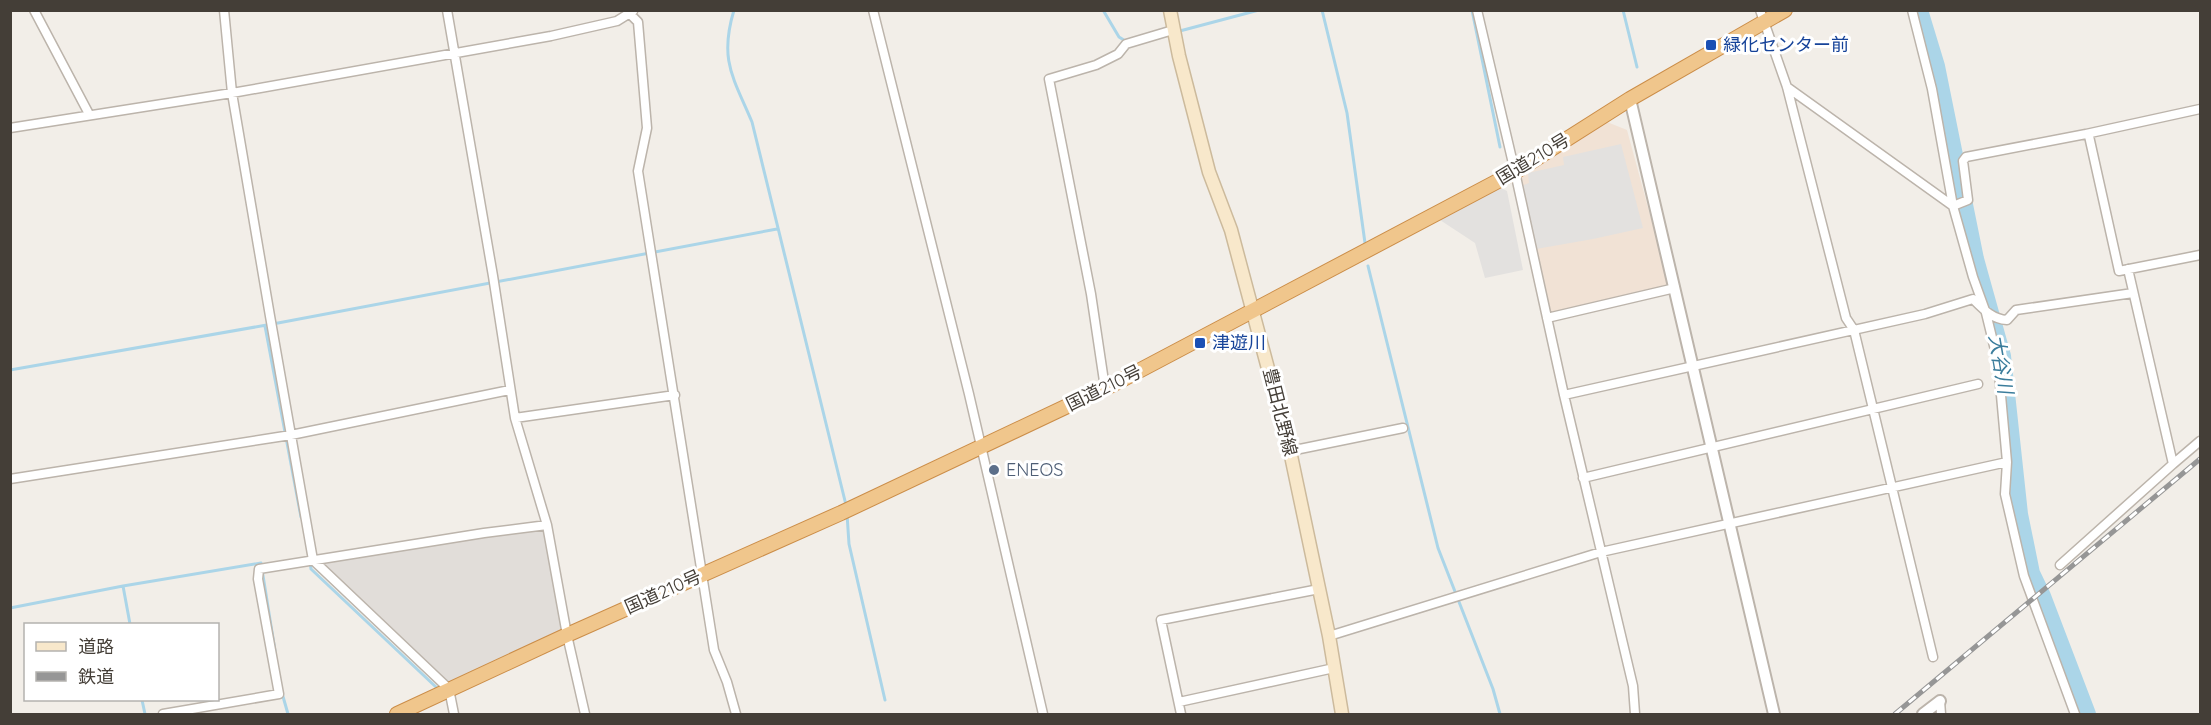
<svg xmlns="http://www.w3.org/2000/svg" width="2211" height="725" font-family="Quicksand,'Noto Sans JP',sans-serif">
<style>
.commercial{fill:#f1e2d5}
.industrial{fill:#e1ddd9}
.parking{fill:#e3e1df}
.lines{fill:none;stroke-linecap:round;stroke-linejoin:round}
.stream{stroke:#abd5e8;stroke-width:3}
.river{stroke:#abd5e8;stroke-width:16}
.minor-casing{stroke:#bcb4ab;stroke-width:11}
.tertiary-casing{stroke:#bcb4ab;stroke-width:14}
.secondary-casing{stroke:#ccba9c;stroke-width:15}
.trunk-casing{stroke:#cb8d48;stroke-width:16}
.minor{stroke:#fff;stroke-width:8}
.tertiary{stroke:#fff;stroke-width:10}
.secondary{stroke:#f8e8cb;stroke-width:12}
.trunk{stroke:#f0c68c;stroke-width:14}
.rail-casing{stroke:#969696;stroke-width:5}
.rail{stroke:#fff;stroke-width:3;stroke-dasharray:9;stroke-linecap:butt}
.transit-dot{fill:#1a4fb4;stroke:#fff;stroke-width:2}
.service-dot{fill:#5c6f8a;stroke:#fff;stroke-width:2}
.labels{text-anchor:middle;stroke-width:6;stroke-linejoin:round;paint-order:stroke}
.transit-label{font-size:18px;fill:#164399;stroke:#fff;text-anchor:start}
.street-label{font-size:18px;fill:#443e37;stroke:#fff}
.service-label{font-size:18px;fill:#4e5e75;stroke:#fff;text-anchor:start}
.water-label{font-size:20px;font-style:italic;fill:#3b7d9c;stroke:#fff}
</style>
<rect width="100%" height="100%" fill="#f2eee8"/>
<path class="commercial" d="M1607,122L1627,130L1669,285L1549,313L1520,175Z"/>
<path class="industrial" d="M547,525L567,635L449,689L313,560Z"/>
<path class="parking" d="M1621,144L1643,228L1593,239L1536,249L1521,186L1529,183L1528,173L1564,165L1563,157Z
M1499,187L1507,191L1523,270L1485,278L1475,243L1440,220Z"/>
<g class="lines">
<path class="stream" d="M734,10C719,60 733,77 752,122L846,505
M1103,10L1119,37L1127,42
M1322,10L1347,113L1365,243
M1472,10L1500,147
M1623,10L1637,67
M1176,32L1259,10
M1368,266L1438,548L1493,689L1500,714
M265,326L301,517
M10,370L278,323L777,229
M847,514L849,544L885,700
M310,561L311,569L437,688
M123,586L261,563L275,651
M10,608L123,586L130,624
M282,693L288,714
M142,700L145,714"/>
<path class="river" d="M1920,10L1937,66L1976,259L2003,356L2020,514L2032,573L2043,596L2088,714"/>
<g class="minor-casing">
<path id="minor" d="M34,10L89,114
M224,10L232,93L270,316L313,560L449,689L454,714
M447,10L493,276L515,418L547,525L567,635L585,714
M629,10L630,14L638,22L647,128L638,171L714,650L727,682L736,714
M873,10L969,394L1043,714
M1477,10L1515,172L1564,395L1633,686L1635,714
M1760,10L1787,87L1846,318L1854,330L1933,657
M1912,10L1932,89L1953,206L1973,277L1986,313L1998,362L2007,462L2005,494L2024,576L2075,714
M1787,87L1953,206
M10,128L232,93L551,36L617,21L633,11
M2086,134L2200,109
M1953,206L1968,200L1963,161L1966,157L2086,134L2089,136L2119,271L2200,255
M2128,269L2173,464L2200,441
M1547,318L1675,288
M1105,388L1091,294L1049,79L1096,65L1118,54L1126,44L1173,30
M1564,395L1925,314L1973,299C1983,309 1992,319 2007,320L2016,310L2133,293
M515,418L675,395
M1290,451L1403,428
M1583,478L1978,384
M10,479L291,435L510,390
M2060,565L2173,464
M1329,636L1601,552L2007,462
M1940,701L1941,714
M1179,702L1334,668
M163,714L279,694L258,579L259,569L484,533L547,525
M1181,714L1161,620L1319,589"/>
</g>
<g class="tertiary-casing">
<path id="tertiary" d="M1630,99L1774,714
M1923,714L1940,701"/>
</g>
<g class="secondary-casing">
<path id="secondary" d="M1170,10L1179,56L1209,172L1231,230L1290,451L1329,636L1342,714"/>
</g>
<g class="trunk-casing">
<path id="trunk" d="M397,714L567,635L841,513L1114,384L1515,172L1630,99L1785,10"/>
</g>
<use href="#minor" class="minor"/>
<use href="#tertiary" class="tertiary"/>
<use href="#secondary" class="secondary"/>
<use href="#trunk" class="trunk"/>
<g class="rail-casing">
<path id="rail" d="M1895,714L2200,459"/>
</g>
<use href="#rail" class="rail"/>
</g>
<g class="transit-dot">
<rect x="1705" y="39" width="12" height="12" rx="3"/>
<rect x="1194" y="337" width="12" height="12" rx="3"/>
</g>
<circle class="service-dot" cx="994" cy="470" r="6"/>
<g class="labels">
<g class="transit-label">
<text x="1723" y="51">緑化センター前</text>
<text x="1212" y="349">津遊川</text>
</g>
<g class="street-label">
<text transform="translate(1533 159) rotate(-31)" y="6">国道210号</text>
<text transform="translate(1104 388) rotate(-26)" y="6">国道210号</text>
<text transform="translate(1280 412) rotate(76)" y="6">豊田北野線</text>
<text transform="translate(663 592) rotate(-24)" y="6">国道210号</text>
</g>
<g class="service-label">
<text x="1006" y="476">ENEOS</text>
</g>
<g class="water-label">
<text transform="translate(2001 364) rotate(80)" y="7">大谷川</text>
</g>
</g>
<rect width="2211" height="725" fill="none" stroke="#443e37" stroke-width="24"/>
<rect x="24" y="623" width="195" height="78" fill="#ffffff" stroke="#b4b2af" stroke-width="1.5"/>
<rect x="36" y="642" width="30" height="9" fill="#f8e8cb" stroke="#b4b2af" stroke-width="1.5"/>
<text x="78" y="653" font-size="18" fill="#443e37">道路</text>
<rect x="36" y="672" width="30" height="9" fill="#969696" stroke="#b4b2af" stroke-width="1.5"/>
<text x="78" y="683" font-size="18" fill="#443e37">鉄道</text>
</svg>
